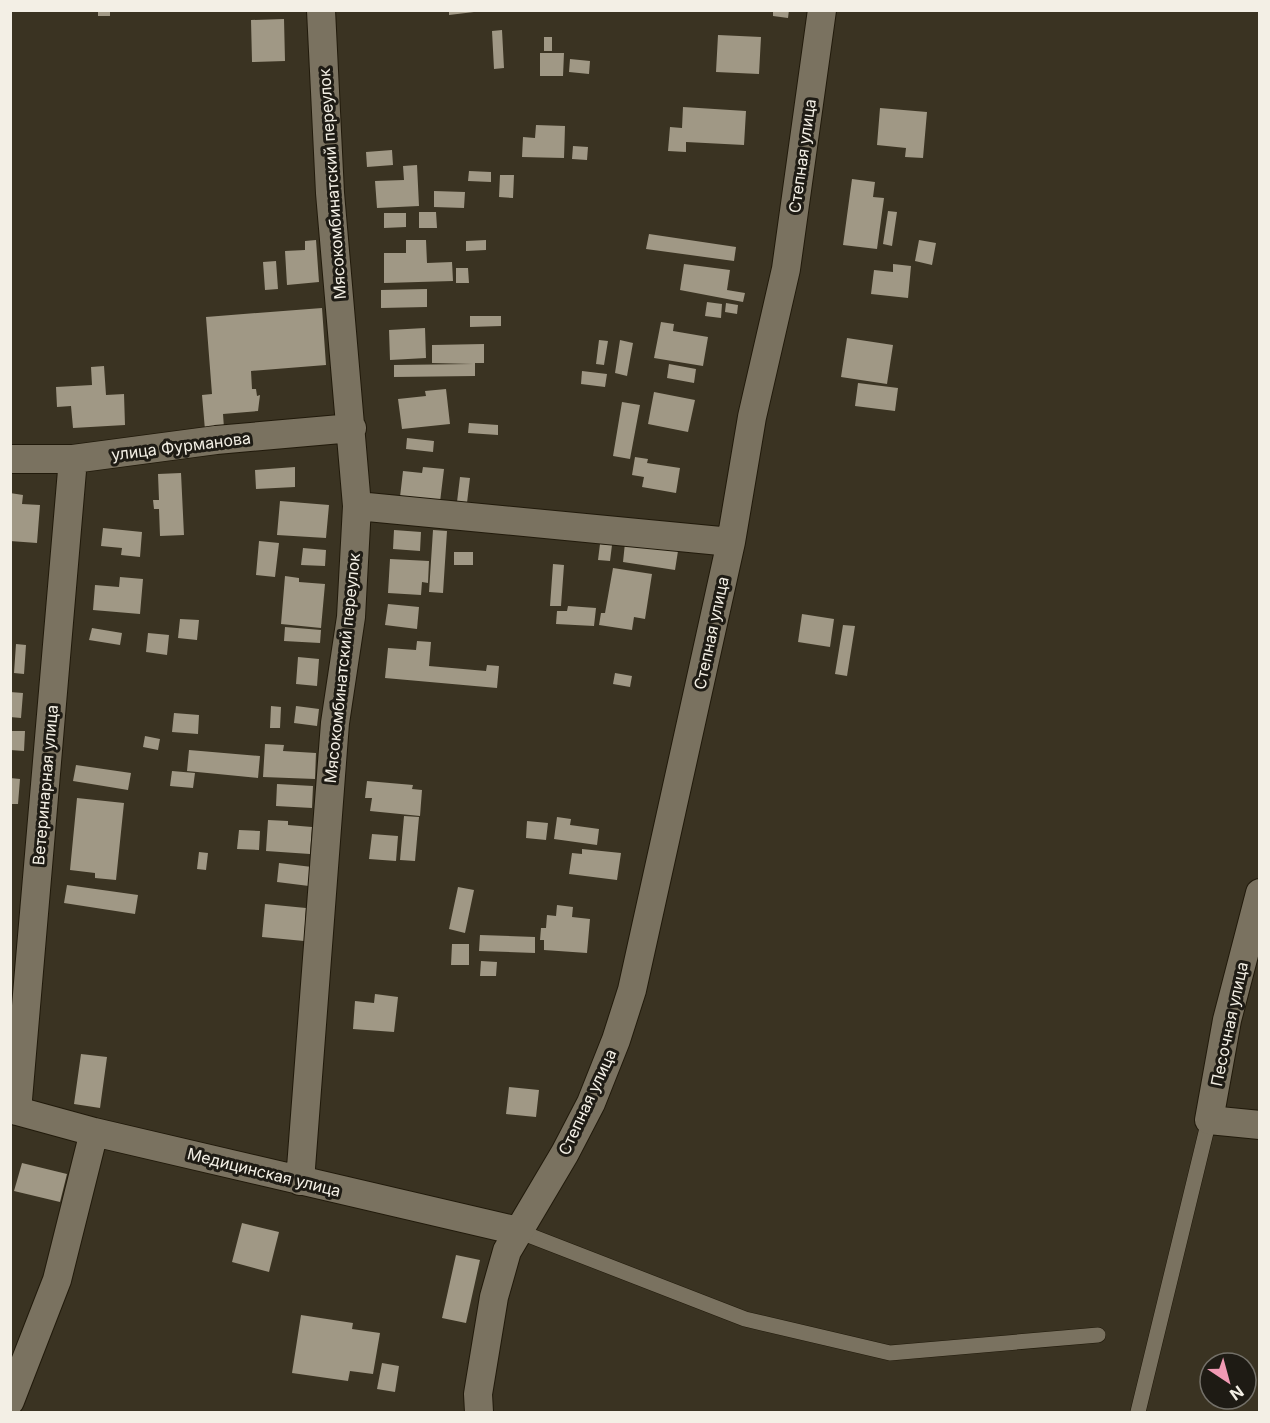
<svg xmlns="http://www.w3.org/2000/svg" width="1270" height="1423" font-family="Inter,sans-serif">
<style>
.building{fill:#a09885}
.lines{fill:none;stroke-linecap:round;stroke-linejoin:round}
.lane-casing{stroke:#211a0b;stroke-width:16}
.street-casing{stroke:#211a0b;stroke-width:30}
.lane{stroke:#7a7260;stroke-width:15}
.street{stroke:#7a7260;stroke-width:28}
.labels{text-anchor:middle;stroke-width:6;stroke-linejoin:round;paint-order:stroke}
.street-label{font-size:16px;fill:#f3efe5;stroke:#1e1b14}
</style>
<rect width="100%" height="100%" fill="#3a3322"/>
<path class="building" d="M98,10H110V16H98Z
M449,10H474V12L449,15Z
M773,10H789L788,18L773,16Z
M284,19L285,61L252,62L251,20Z
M502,30L504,68L494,69L492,31Z
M718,35L761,37L759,74L716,72Z
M544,37H552V51H544Z
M540,53H564L563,76H540Z
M570,59L590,61L589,74L569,72Z
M683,107L746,111L744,145L686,142V152L668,151L670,127L682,128Z
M880,108L927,112L923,158L905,157L906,148L877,145Z
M536,125L565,126L564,158L522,157L523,137L535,138Z
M573,146L588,147L587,160L572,159Z
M392,150L393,165L367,167L366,152Z
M417,165L419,206L377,208L375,181L404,180L403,166Z
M469,171L491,172V182L468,181Z
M500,175H514L513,198L499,197Z
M852,179L875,182L873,197L884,198L877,249L843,245Z
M434,191L465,192L464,208L434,207Z
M888,211L897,212L892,246L883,244Z
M419,212H436L437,228H419Z
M384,213H406V227L384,228Z
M649,234L736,247L734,261L646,249Z
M316,240L319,282L287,285L285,251L305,250V241Z
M406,240H426L427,263L452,262L453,281L384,283V253H406Z
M486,240V250L466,251V241Z
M919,240L936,243L932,265L915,261Z
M276,261L278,289L265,290L263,262Z
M684,264L730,270L727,290L745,293L743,302L680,290Z
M893,264L911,266L908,298L871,294L874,270L893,272Z
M456,268H468L469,283H456Z
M427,289V307L381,308V290Z
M707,302L722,304L721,318L705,316Z
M726,303L738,305L737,314L725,312Z
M322,308L326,365L251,371L252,389H256L257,396L260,395L258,411L223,414L224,428L205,430L202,395L212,394L206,317Z
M470,316H501V326L470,327Z
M661,322L674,324L673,331L708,337L703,366L654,358Z
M425,328L426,358L390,360L389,330Z
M847,338L893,345L887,384L841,377Z
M599,340L608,341L604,365L596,364Z
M620,340L633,343L627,376L615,373Z
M484,344V363H475V376L394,377V365L473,364L432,363V345Z
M669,364L696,369L694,383L667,378Z
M104,366L106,395L124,394L125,425L73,428L71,406L57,407L56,387L92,385L91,367Z
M582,371L607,374L605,387L581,384Z
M858,383L898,388L895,411L855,406Z
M446,389L450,424L402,429L398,399L426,396L425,391Z
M654,392L695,400L688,432L648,424Z
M622,402L640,405L630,459L613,456Z
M469,423L498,425V435L468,433Z
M407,438L434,441L433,452L406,449Z
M635,457L648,459L647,463L680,468L676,493L642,487L644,477L632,475Z
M295,467V487L256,489L255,470Z
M423,467L444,469L440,502L400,497L403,471L422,473Z
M181,473L184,535L160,536L159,509H154L153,500H159L158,474Z
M460,477L470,478L467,503L457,502Z
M10,493L23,495L22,504L40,505L37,543L10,541Z
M280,501L329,505L326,538L277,535Z
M103,528L142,532L140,557L121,555L122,548L101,546Z
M394,530L421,532L420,551L393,549Z
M433,530L447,531L443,593L429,592Z
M259,541L279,543L275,577L256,575Z
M625,543L678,551L675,570L623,562Z
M600,544L612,545L610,561L598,560Z
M303,548L326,550L325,566L301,565Z
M454,552H473V565H454Z
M390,559L429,561L428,583L422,582L421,595L388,593Z
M553,564L564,565L561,606H550Z
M613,568L652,574L645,619L634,617L632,630L599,625L601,613H605Z
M285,576L299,578V582L325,584L321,628L281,624Z
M120,577L143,579L140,614L93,610L95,585L119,587Z
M388,604L419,607L417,629L385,625Z
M568,606L596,608L594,626L556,624L557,611H567Z
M802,614L834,619L830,647L798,642Z
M180,619L199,620L197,640L178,638Z
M843,625L855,626L847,676L835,674Z
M285,627L321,630L320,643L284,641Z
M92,628L122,633L120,645L89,640Z
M148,633L169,635L167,655L146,652Z
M417,641L431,642L429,666L486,671L487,665L499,666L497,688L385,678L388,648L416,650Z
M16,644L26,645L24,674L14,673Z
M298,657L319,659L317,686L296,684Z
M615,673L632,676L630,687L613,684Z
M10,692L23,693L21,718L10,717Z
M271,706L281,707L280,728H270Z
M296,706L319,709L317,726L294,723Z
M174,713L199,715L198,734L172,732Z
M10,731H25L24,751L10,750Z
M145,736L160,739L158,750L143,747Z
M265,744L284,745L283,751L316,753L315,779L263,777Z
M189,750L260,756L258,778L187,771Z
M76,765L131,773L128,790L73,781Z
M172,771L195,773L193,788L170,786Z
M10,778L20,779L18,804H10Z
M367,781L413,785L412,789L422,790L420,816L370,811L372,798H365Z
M277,784L313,786L312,808L276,806Z
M77,798L124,803L116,880L95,878V873L70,870Z
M404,816L419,817L415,861L400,860Z
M557,817L571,819L570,825L599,829L597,845L554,839Z
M268,820L288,821V825L312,827L310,854L266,851Z
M527,821L548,823L546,840L526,838Z
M239,830L260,831L259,850L237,849Z
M372,834L398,836L396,861L369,859Z
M582,849L621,853L617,880L569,874L572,853L582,854Z
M199,852L208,853L206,870L197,869Z
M279,863L312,867L309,886L277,882Z
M67,885L138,895L135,914L64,903Z
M458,887L474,890L465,933L449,929Z
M265,904L306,908L304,941L262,937Z
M557,905L573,907L572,917L590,919L587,953L544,950V940H540L541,928H546L547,915L556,916Z
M480,935L535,937V953L479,951Z
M452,944H469V965H451Z
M481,961L497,962L496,976H480Z
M375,994L398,997L394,1032L353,1029L355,1001L374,1003Z
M81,1054L107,1057L100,1108L74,1104Z
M509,1087L539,1090L536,1117L506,1114Z
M22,1163L67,1174L60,1202L14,1191Z
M242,1223L279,1232L269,1272L232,1262Z
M456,1255L480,1260L466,1323L442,1318Z
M301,1315L353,1323L352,1329L380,1333L373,1374L350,1371L348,1381L292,1373Z
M382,1363L399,1366L395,1392L377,1389Z"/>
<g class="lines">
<g class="lane-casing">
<path id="lane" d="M518,1231L745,1319L890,1353L1098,1335
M1138,1412L1209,1120"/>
</g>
<g class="street-casing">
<path id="street" d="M10,459H73L216,440L352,428
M357,506L731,542
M1260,893L1227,1020L1209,1120L1260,1125
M10,1109L94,1132L518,1231
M17,1111L73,459
M300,1181L335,723L351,617L357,506L330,193L321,10
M10,1401L57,1280L94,1132
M479,1412L478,1394L494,1297L507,1251L565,1153L591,1103L616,1040L632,990L731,542L752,417L786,269L822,10"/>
</g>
<use href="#lane" class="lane"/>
<use href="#street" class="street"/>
</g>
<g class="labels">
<g class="street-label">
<text transform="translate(802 156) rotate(-82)" y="6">Степная улица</text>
<text transform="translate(332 184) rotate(-94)" y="6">Мясокомбинатский переулок</text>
<text transform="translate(181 446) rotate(-7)" y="6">улица Фурманова</text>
<text transform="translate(711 633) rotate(-78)" y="6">Степная улица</text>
<text transform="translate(342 668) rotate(-84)" y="6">Мясокомбинатский переулок</text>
<text transform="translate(45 785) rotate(-85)" y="6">Ветеринарная улица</text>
<text transform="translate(1229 1024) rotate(-78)" y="6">Песочная улица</text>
<text transform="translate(587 1102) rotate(-65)" y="6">Степная улица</text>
<text transform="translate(264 1172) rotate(14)" y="6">Медицинская улица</text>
</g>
</g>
<rect width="1270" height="1423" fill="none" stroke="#f3efe5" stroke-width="24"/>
<g transform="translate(1228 1381) rotate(144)"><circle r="28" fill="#1e1b14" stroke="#737068" stroke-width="1.5"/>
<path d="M0-4.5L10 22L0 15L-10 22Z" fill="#f19ab4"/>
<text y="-9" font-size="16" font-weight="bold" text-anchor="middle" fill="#f3efe5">N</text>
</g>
</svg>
